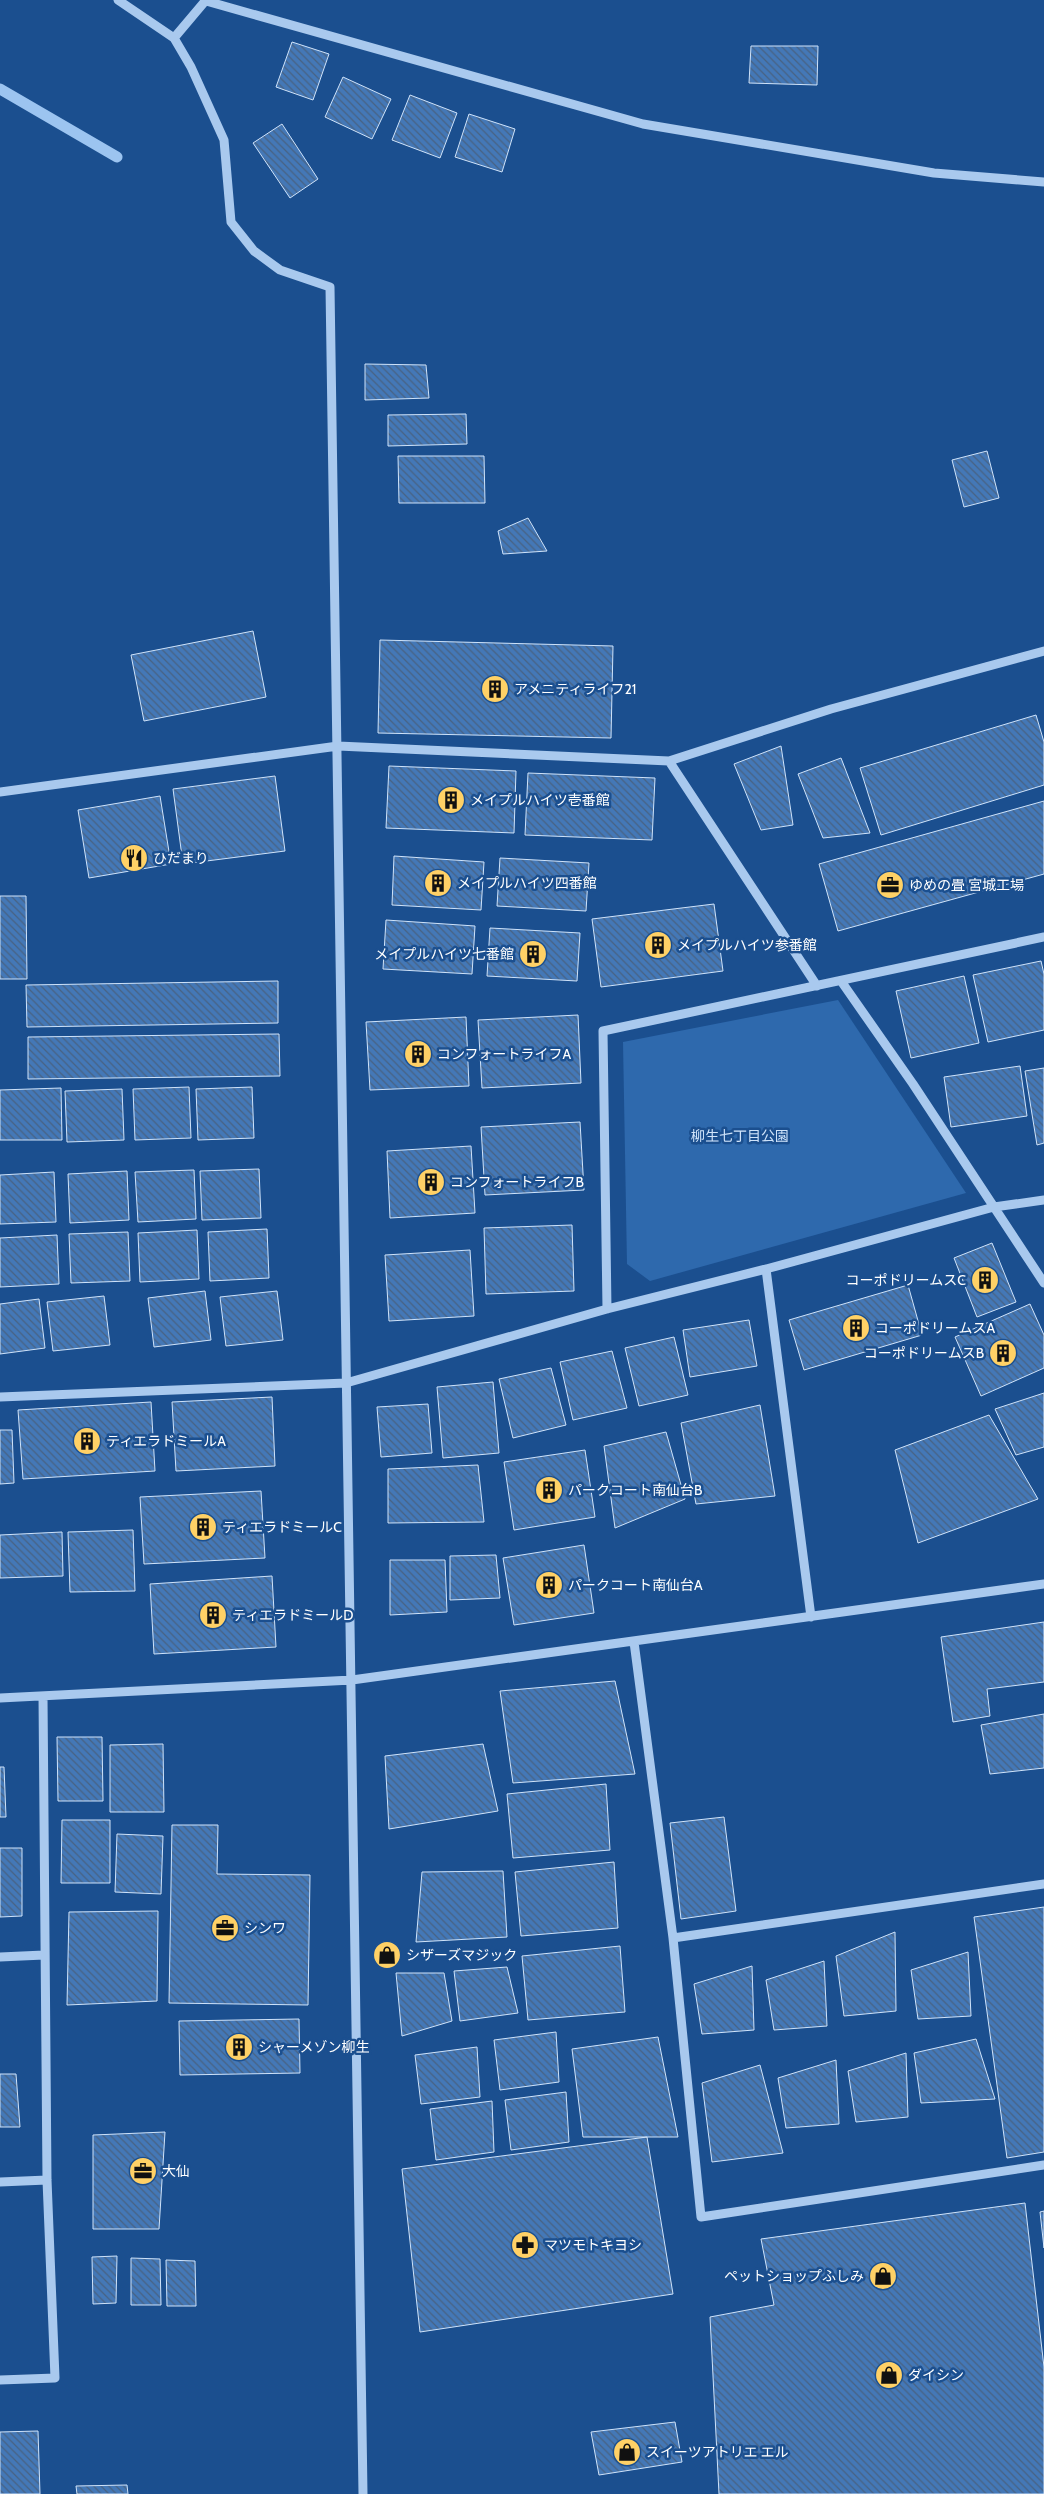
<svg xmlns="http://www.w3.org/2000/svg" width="1044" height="2494" font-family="Cabin,'Noto Sans JP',sans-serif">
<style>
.park{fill:#2e69ad}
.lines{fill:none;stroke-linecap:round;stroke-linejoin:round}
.stream{stroke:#9cc4f0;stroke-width:11}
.building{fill:url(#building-back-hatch);stroke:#cfe3fa}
.minor{stroke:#a9c9ee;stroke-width:9}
.labels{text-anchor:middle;stroke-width:5;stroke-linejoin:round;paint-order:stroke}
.poi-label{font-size:14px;fill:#fff;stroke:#1b4f8f;text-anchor:start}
.park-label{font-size:14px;fill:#cfe3fa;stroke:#1b4f8f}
</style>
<defs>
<pattern id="building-back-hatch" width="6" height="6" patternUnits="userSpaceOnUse" patternTransform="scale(1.25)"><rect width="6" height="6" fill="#4478b7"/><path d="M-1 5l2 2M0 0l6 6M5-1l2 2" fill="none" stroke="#486282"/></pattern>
</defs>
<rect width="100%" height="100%" fill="#1b4f8f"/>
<path class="park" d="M838,1000L966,1193L650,1281L627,1264L623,1042Z"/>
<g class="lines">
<path class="stream" d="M0,89L117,157"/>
</g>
<path class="building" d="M292,42L329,54L313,100L276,87Z
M751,46H818L817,85L749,83Z
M343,77L391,99L372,139L325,117Z
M410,95L457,113L440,158L392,140Z
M469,114L515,129L502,172L455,157Z
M282,124L318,179L290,198L253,143Z
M365,364L426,365L429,398L365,400Z
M466,414L467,444L388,446V415Z
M987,451L999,498L964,507L952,460Z
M398,456H484L485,503H399Z
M528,518L547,551L503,554L498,531Z
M253,631L266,697L144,721L131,655Z
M380,640L613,646L611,738L378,733Z
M1036,715L1044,742V785L881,835L860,768Z
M781,746L793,825L761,830L734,764Z
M841,758L870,833L823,838L798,774Z
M389,766L516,771L514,833L386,828Z
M528,773L655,778L652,840L525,835Z
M275,776L285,851L183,864L173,789Z
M160,796L171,864L89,878L78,810Z
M1044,801V874L838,931L819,864Z
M394,856L484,862L481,910L392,905Z
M500,858L589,863L586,911L497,906Z
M0,896H26L27,979H0Z
M714,904L723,971L601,987L592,919Z
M386,920L475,926L472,974L383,969Z
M490,928L580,933L577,981L487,976Z
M1041,961L1044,974V1030L988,1042L973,975Z
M964,976L979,1043L911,1058L896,991Z
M278,981V1023L27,1027L26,985Z
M578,1015L581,1083L482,1088L478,1020Z
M466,1017L469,1086L370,1090L366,1022Z
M279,1034L280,1076L28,1079V1037Z
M1020,1066L1027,1116L951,1127L944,1077Z
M1044,1068V1143L1037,1145L1025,1071Z
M189,1087L191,1138L135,1140L133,1089Z
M252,1087L254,1138L198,1140L196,1089Z
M61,1088L62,1140H0V1090Z
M122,1089L124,1140L67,1142L65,1091Z
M580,1122L584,1190L485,1195L481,1127Z
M471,1146L475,1213L390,1218L387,1151Z
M259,1169L261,1218L202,1220L200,1171Z
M194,1170L196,1219L138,1222L135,1172Z
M127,1171L129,1220L70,1223L68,1174Z
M54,1172L56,1222L0,1224V1175Z
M572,1225L574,1291L486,1294L484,1228Z
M267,1229L269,1278L210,1281L208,1232Z
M197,1230L199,1279L140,1282L138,1233Z
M128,1232L130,1281L71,1283L69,1234Z
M57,1235L59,1284L0,1287V1238Z
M992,1243L1016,1302L977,1317L954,1258Z
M470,1250L474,1316L389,1321L385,1255Z
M908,1285L922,1335L804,1370L789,1320Z
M205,1291L211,1340L154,1347L148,1298Z
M277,1291L283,1340L226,1346L220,1297Z
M104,1296L110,1345L53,1351L47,1302Z
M39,1299L45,1348L0,1354V1304Z
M1030,1304L1044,1335V1368L981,1396L955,1337Z
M749,1320L757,1366L690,1377L683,1330Z
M674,1337L688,1395L639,1406L625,1348Z
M612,1351L627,1408L573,1420L560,1362Z
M551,1368L566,1425L513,1438L499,1379Z
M493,1382L499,1453L443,1458L437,1387Z
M1044,1393V1447L1016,1455L995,1409Z
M272,1397L275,1466L176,1471L172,1402Z
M151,1402L155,1471L23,1479L18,1410Z
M428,1404L432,1453L381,1457L377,1407Z
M760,1405L775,1496L696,1504L681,1423Z
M989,1415L1038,1499L918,1543L895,1450Z
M0,1430H12L14,1483L0,1484Z
M666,1432L685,1499L615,1528L604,1446Z
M585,1450L595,1517L514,1530L504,1462Z
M478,1465L484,1522L388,1523V1469Z
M261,1491L265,1558L144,1564L140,1497Z
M133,1530L135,1591L70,1592L68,1532Z
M62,1532L63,1576L0,1578V1535Z
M584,1545L594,1613L514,1625L503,1558Z
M496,1555L500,1598L450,1600V1556Z
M390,1560H445L447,1612L390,1615Z
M272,1576L276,1647L154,1654L150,1584Z
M1044,1622V1682L987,1689L990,1716L953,1722L941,1637Z
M615,1681L635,1774L513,1783L500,1691Z
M1044,1714V1768L990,1774L981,1725Z
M57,1737H102L103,1801H58Z
M163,1744L164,1812H110V1745Z
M483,1744L498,1811L389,1829L385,1756Z
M0,1767H4L6,1817H0Z
M606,1784L610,1850L513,1858L507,1794Z
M724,1817L736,1911L681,1919L670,1823Z
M62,1820H110V1883H61Z
M172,1825H218L217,1874L310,1875L308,2005L169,2003Z
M117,1834L163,1836L161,1894L115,1892Z
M0,1848H22V1916L0,1917Z
M614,1862L618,1928L521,1936L515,1872Z
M503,1871L507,1937L416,1942L422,1872Z
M1044,1907V2152L1007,2158L974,1917Z
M158,1911L157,2001L67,2005L69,1912Z
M895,1932L896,2011L844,2016L836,1956Z
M620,1946L625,2012L528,2020L522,1956Z
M968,1952L971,2016L918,2019L911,1970Z
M824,1961L827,2026L774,2030L766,1980Z
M752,1966L754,2030L702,2034L694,1984Z
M507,1967L518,2013L460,2021L454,1971Z
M396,1973H444L452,2021L402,2036Z
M299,2019L300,2073L180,2075L179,2021Z
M556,2032L559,2082L500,2090L494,2040Z
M658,2037L678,2137H583L572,2049Z
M976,2039L995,2099L921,2103L914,2053Z
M477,2047L480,2097L421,2104L415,2055Z
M906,2053L908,2117L856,2122L848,2071Z
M836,2060L839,2124L786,2128L778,2078Z
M760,2065L783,2153L712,2162L702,2083Z
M0,2074H16L20,2127H0Z
M566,2092L569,2142L511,2150L505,2100Z
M492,2101L494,2152L436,2160L430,2109Z
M165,2132L159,2229H93V2135Z
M647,2137L673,2294L420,2332L402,2169Z
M1025,2203L1044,2367V2494H719L710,2317L774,2305L761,2239Z
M1044,2211V2248L1040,2212Z
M117,2256L116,2303L93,2304L92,2257Z
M131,2258L160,2259L161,2305H131Z
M166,2260L195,2261L196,2306H167Z
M675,2422L682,2462L599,2475L591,2432Z
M38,2431L40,2494H0V2432Z
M127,2485L128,2494H77L76,2486Z"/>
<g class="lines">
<path class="minor" d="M118,0L174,38L191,67L224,140L231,222L254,251L280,270L330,287L363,2494
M206,1L643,124L934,173L1044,182
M174,38L206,0
M669,761L817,986
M0,792L338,746L669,761L831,709L1044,651
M841,981L913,1084L1044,1283
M766,1269L811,1617
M607,1309L603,1031L1044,937
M0,1397L346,1383L607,1309L766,1269L994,1207L1044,1200
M634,1642L673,1938L701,2217L1044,2165
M0,1698L352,1680L1044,1584
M673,1938L1044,1884
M0,1957L44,1955
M0,2182L47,2180
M0,2380L55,2378L47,2180L43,1696"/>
</g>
<defs>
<g id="building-disc" transform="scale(1.4375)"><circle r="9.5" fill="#ffd166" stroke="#1b4f8f"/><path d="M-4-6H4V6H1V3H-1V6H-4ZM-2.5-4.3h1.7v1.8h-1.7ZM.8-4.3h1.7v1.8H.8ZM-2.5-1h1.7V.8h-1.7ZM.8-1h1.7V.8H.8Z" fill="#111"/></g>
<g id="restaurant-disc" transform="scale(1.4375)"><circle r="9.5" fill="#ffd166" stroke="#1b4f8f"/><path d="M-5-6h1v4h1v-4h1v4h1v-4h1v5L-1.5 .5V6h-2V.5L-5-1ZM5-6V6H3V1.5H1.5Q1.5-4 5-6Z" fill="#111"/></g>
<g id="office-disc" transform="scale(1.4375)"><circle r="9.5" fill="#ffd166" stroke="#1b4f8f"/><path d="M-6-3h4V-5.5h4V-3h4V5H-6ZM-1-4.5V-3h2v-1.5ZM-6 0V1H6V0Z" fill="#111"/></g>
<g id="shop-disc" transform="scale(1.4375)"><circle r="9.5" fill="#ffd166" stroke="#1b4f8f"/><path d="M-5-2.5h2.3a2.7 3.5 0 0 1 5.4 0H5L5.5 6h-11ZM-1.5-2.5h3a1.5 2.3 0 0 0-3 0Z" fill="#111"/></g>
<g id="pharmacy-disc" transform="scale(1.4375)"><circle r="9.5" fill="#ffd166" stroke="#1b4f8f"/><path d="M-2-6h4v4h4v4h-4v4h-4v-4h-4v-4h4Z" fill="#111"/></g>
</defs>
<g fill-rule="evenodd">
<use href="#building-disc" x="495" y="689"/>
<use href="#building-disc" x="451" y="800"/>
<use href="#restaurant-disc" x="134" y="858"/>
<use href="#building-disc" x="438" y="883"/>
<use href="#office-disc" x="890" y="885"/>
<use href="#building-disc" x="658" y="945"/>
<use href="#building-disc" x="533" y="954"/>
<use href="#building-disc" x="418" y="1054"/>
<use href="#building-disc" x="431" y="1182"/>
<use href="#building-disc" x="985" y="1280"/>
<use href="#building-disc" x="856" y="1328"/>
<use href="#building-disc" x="1003" y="1353"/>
<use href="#building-disc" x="87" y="1441"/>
<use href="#building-disc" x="549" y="1490"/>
<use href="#building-disc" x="203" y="1527"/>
<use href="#building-disc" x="549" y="1585"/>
<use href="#building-disc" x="213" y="1615"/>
<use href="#office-disc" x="225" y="1928"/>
<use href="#shop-disc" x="387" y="1955"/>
<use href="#building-disc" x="239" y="2047"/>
<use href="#office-disc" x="143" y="2171"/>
<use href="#pharmacy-disc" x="525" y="2245"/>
<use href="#shop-disc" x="883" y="2276"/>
<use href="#shop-disc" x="889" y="2375"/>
<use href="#shop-disc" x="627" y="2452"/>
</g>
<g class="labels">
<g class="poi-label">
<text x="514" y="694">アメニティライフ21</text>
<text x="470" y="805">メイプルハイツ壱番館</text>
<text x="153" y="863">ひだまり</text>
<text x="457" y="888">メイプルハイツ四番館</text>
<text x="909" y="890">ゆめの畳 宮城工場</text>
<text x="677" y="950">メイプルハイツ参番館</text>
<text x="514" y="959" text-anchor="end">メイプルハイツ七番館</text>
<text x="437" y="1059">コンフォートライフA</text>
<text x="450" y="1187">コンフォートライフB</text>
<text x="966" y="1285" text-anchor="end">コーポドリームスC</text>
<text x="875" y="1333">コーポドリームスA</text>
<text x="984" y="1358" text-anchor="end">コーポドリームスB</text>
<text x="106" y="1446">ティエラドミールA</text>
<text x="568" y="1495">パークコート南仙台B</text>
<text x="222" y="1532">ティエラドミールC</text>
<text x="568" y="1590">パークコート南仙台A</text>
<text x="232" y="1620">ティエラドミールD</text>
<text x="244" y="1933">シンワ</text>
<text x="406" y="1960">シザーズマジック</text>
<text x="258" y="2052">シャーメゾン柳生</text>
<text x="162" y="2176">大仙</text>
<text x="544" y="2250">マツモトキヨシ</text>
<text x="864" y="2281" text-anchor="end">ペットショップふしみ</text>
<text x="908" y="2380">ダイシン</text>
<text x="646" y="2457">スイーツアトリエ エル</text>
</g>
<g class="park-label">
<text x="740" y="1141">柳生七丁目公園</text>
</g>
</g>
</svg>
